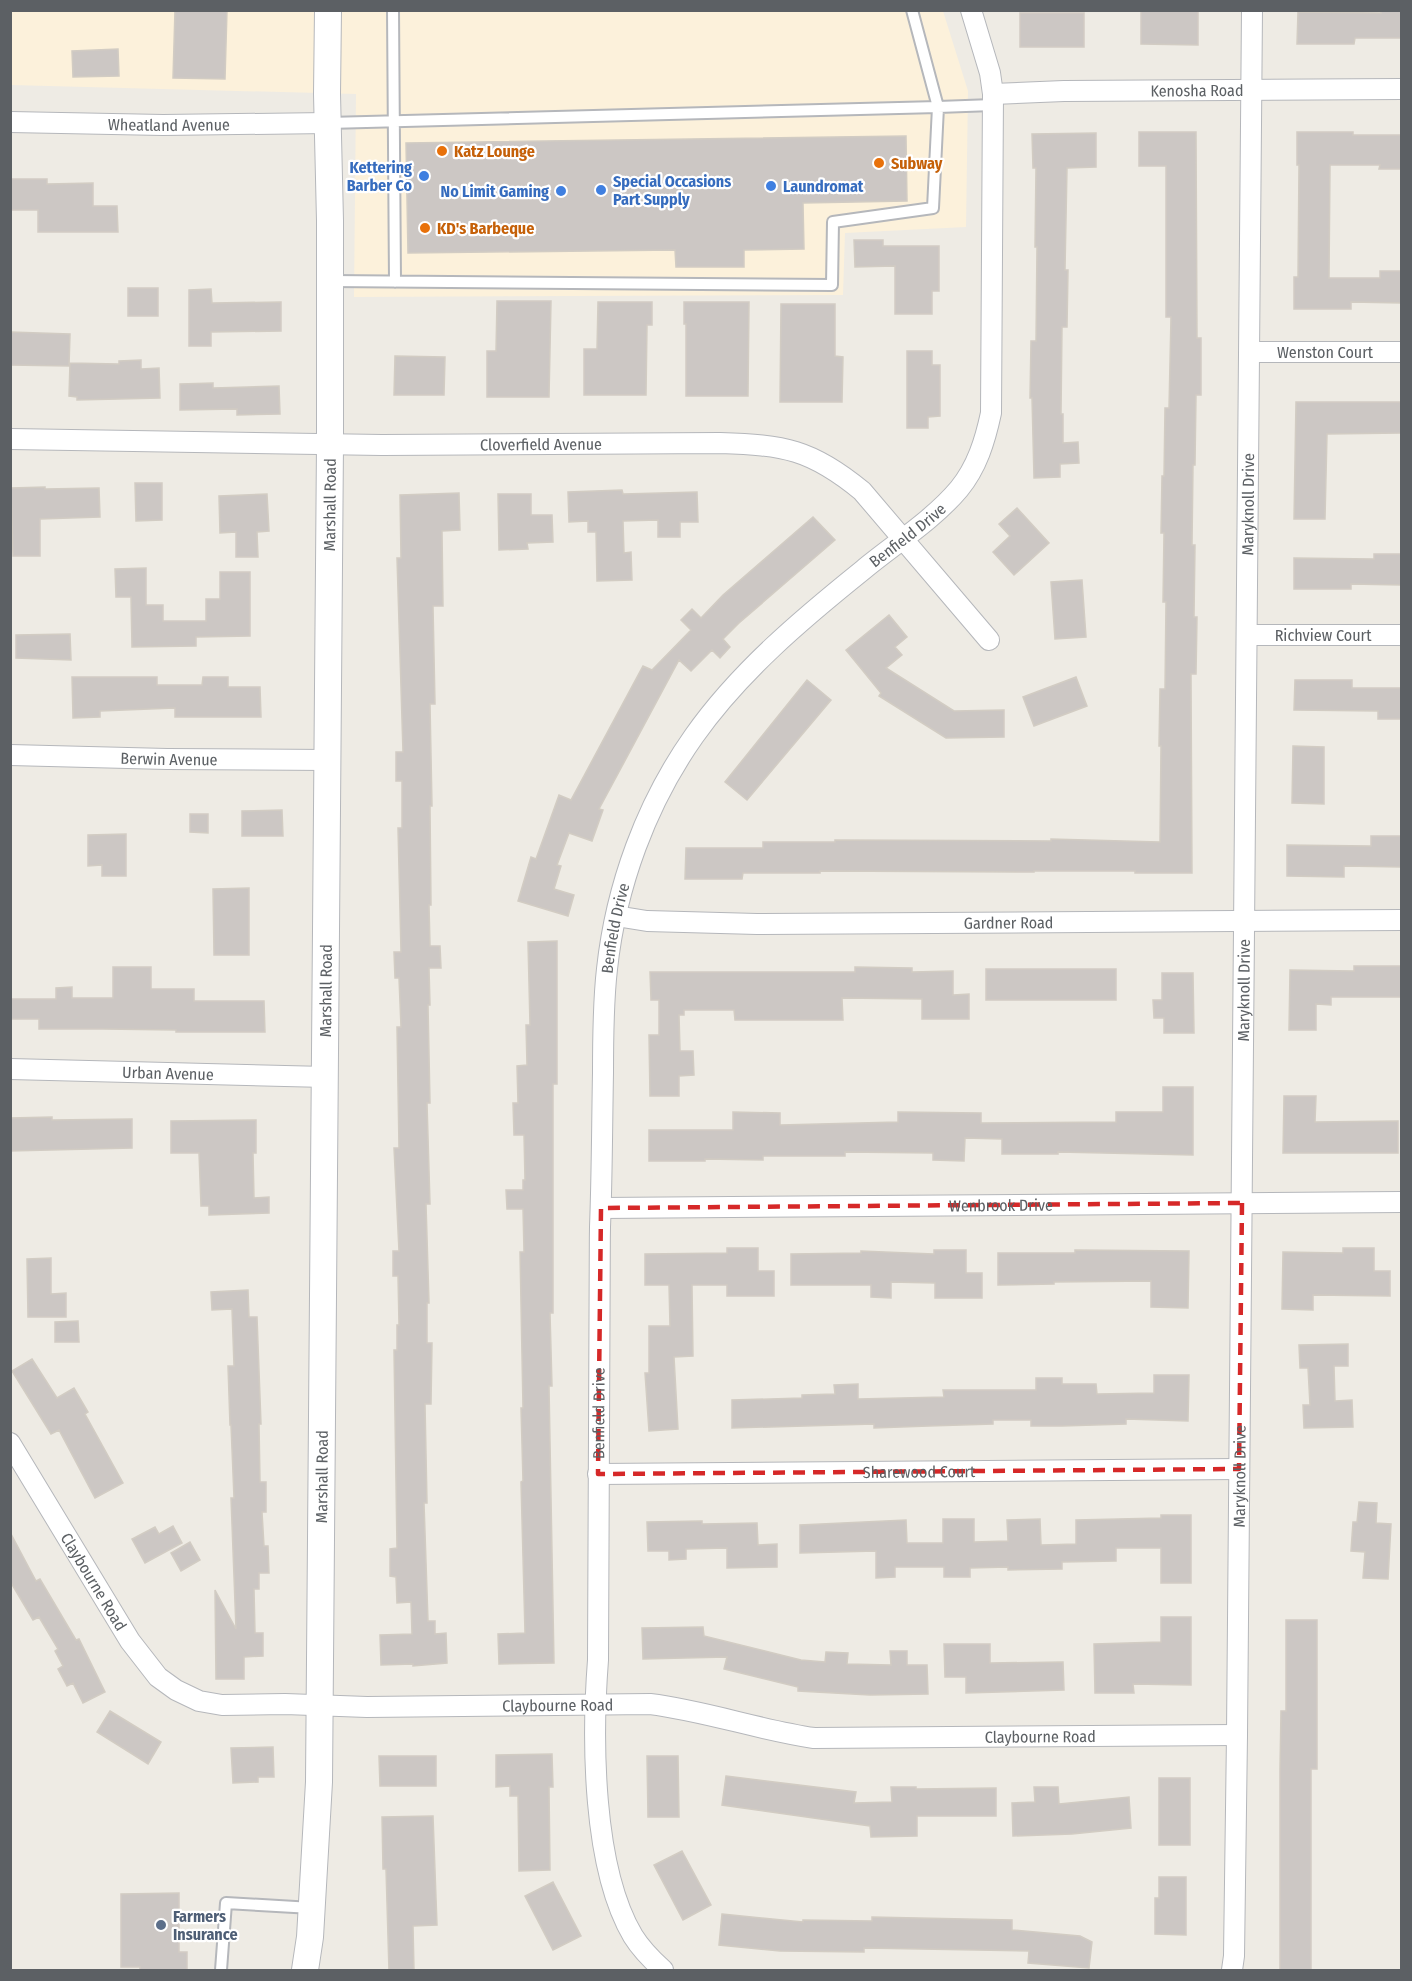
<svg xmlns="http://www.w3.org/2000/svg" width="1412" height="1981" font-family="'Fira Sans Condensed',sans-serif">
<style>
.commercial{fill:#fcf1db}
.building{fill:#ccc7c4;stroke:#d2ccc3;stroke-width:1.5}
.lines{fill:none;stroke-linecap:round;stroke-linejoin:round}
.service-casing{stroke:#b5b7bb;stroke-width:14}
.minor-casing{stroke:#b5b7bb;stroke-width:22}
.tertiary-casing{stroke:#b5b7bb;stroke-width:28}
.service{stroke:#fff;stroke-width:10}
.minor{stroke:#fff;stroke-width:20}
.tertiary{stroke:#fff;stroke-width:26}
.marked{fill:none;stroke:#d62828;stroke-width:4.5;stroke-dasharray:12 8;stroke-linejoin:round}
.food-dot{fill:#e8710a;stroke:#fff;stroke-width:2}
.shop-dot{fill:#3f7fe0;stroke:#fff;stroke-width:2}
.service-dot{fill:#5c6f8a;stroke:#fff;stroke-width:2}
.labels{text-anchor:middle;stroke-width:4.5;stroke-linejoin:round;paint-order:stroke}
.street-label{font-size:16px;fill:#5c6064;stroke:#fff}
.food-label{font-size:16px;font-weight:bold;fill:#c56008;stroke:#fff;text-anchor:start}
.shop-label{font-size:16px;font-weight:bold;fill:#366cbe;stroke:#fff;text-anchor:end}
.service-label{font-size:16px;font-weight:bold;fill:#4e5e75;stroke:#fff;text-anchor:start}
</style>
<rect width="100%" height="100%" fill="#eeebe4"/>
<path class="commercial" d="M11,11H943L968,91L966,227L845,233L843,295L354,297L356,94L11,85Z"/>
<path class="building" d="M175,10H227L225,79L173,78Z
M1141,10L1198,11V45L1141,44Z
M1381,10H1401V38H1355L1354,44H1297L1298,12L1381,13Z
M1020,13H1084V47H1020Z
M118,49L119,76L73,77L72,51Z
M1139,132H1196L1197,338H1201V395H1196L1195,465H1193L1192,545H1195L1194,617H1197L1196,674H1191L1192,873H1135V871H1034V872L820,871V873H743L742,879H685L686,848H763V842H835V840L1051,841V839L1160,842L1161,746H1159L1160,689H1165L1166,602H1163L1164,533H1161L1162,476H1164L1165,408H1169L1171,317H1166V166H1139Z
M1297,132H1353V135H1401V169H1379L1380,165H1330L1329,278H1380V271H1401V303L1351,302V309H1294V277H1298L1299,165H1297Z
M1096,133V167L1067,168L1065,270H1068L1067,327H1062L1061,414H1063V443L1078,442L1079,463L1060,464V477L1034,478L1032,398H1030L1031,341H1036L1037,247H1035L1036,168H1033L1032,134Z
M906,136L907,201L803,203L804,249L744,250V267H676L675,250L408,253L406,143Z
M10,179H47V184L93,183V206H117L118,232H38V210H10Z
M854,240H883V246H939V291H932V314H895V266L855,267Z
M128,288H158V316H128Z
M211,289L212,303L281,302V331L211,332V346H189V290Z
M497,301H551L549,397H487V351H496Z
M598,302H652V325H647L646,395H584V349H597Z
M684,302H749L748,396H686V324H684Z
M781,304H835V356L843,357L842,402H780Z
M10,332L70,334L69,366L10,365Z
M907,351H932V365H940V416L928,417V428H907Z
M395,356L445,357L444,395H394Z
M141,360V369L159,368L160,398L77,400V397L69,396L70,363L119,364V361Z
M213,383V388L279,386L280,414L237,415V409L180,410V384Z
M1296,402H1401V433L1327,434L1325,519H1294Z
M135,483H162V520L136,521Z
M45,487V489L99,488L100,517L40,519V556H13L11,488Z
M622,490L623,494L697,492L698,522H680V537H658V520L623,521L624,553L631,552L632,580L597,581L596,532H588V521L569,522L568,492Z
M459,493L460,530L442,531L443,606H433L435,704H430L432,806H430L431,905H429L430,946H440L441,968H429L430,1005H428L430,1103H427L430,1204H426L429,1303H427V1343H432L431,1404H425L427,1503H424L428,1621H435V1634L446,1633L447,1663L413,1666V1664L381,1665L380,1635L412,1634L411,1602L397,1603L396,1577L390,1576V1549L397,1548L394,1350H397V1325H399L398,1276H393V1251H399L394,1148H399L397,1027H401L399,978H395L394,952H401L398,828H402V781H396V752H403L397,558H401L400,495Z
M267,494L269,531L257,532L258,557H236V532L220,533L219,496Z
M498,494H531V515H552L553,542L527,543L528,549L499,550Z
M1017,508L1049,543L1014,575L993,552L1010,536L999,524Z
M813,517L835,540L739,623L723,639L730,647L720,658L712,650L691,671L679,660L599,809L603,810L592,841L569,833L557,865L561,866L554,889L574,895L568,916L518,901L531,857L536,859L559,795L571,800L643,666L652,670L691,630L681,620L692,609L701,618L723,595Z
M1374,554H1401V585L1351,584V589H1294V558L1374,559Z
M146,568V605H163V621H206V599H220V572H250V636L196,637V646L132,647L131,597H116L115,569Z
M1082,580L1086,637L1055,639L1051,582Z
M889,615L907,637L895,647L902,655L886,668L954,711L1004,710V737L946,738L879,696L881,693L846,650Z
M70,634L71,660L16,658V635Z
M72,677H157V685H202L203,677H228V687H260L261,717H175V708L100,711V717L73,718Z
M1076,677L1087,706L1034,726L1023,697Z
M807,680L831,700L747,800L725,782Z
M1295,680H1352V688H1401V719H1378V711L1294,710Z
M1293,746L1324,747V804L1292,803Z
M282,810L283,836H242V811Z
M190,814H208V833L190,832Z
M126,834V876H102V865L88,866V835Z
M1371,836H1401V867L1344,866V877L1287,876V845L1371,846Z
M249,888V955H214L213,889Z
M557,941V1084H553V1313H550L552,1386H549L554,1663L499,1664L498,1634L525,1633L521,1482L523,1481L521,1408H523L520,1252H524L523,1209H507L506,1190H523V1180H525L524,1135H514L513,1103H518L517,1066L527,1065L526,1025H530L528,942Z
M1354,966H1401V997H1331V1005L1316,1004V1030H1289L1290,970L1354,971Z
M113,967H151V989H194V1001H264L265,1032H176V1030L103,1029H39V1019H10V999H56V988L72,987V998H113Z
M855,967L912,968V972L953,971V995L969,994V1019H922V999L842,998L843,1020H735L734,1010H684V1015H679L680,1051H693L694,1075L679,1076V1096H650L649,1035H659V1000H651L650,972H855Z
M986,969H1116V1000H986Z
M1162,973H1193L1194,1033H1164V1018H1154L1153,1000H1162Z
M1163,1087H1193V1155L1058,1152V1154H1002V1139L965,1138L964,1161L933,1160V1153L845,1152V1156H763V1160L705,1159V1161H649V1130H733V1112L780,1113V1125L898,1122V1112L981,1113V1123L1116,1122V1112H1163Z
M1284,1096H1316L1315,1122L1398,1121V1153H1283Z
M52,1117V1120L132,1119V1148L10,1151V1118Z
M256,1120V1153H253L254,1198L269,1197V1213L209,1215V1206H201L199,1153H171V1121Z
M727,1248H758V1271H774V1296H727V1285H692L693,1356L674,1357L678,1429L649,1431L645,1373H649V1326H670L669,1285H645V1254L727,1253Z
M1343,1248H1374V1271H1390V1296L1313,1295V1310L1282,1309L1283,1252L1343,1253Z
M934,1250H966V1273H982V1298H935V1283L891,1282V1298L871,1297V1285H791V1254L861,1253V1251L934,1254Z
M1075,1250L1189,1251L1188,1308L1151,1307V1281L1054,1282V1284L998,1285V1253H1075Z
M51,1258V1294L66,1293V1317H28L27,1259Z
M248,1290L249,1317H257L261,1424H259L260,1482H266V1512H262L264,1546H268L269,1573H259V1589H254L255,1633H263V1656L244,1657V1679H216L215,1590L236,1629L231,1498H234L231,1425H230L228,1366H234L232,1309L212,1310L211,1292Z
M78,1321L79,1342H55V1322Z
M1348,1344V1366H1334L1335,1401L1352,1400L1353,1427L1304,1428L1303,1405H1310L1308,1368H1300L1299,1345Z
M32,1359L57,1398L74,1388L88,1412L85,1414L123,1483L95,1498L59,1430L51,1434L12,1371Z
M1154,1375H1189L1188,1421L1126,1419V1424L1062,1426H1031V1420H993V1424L929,1426L874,1428V1424L732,1428V1400L802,1398V1395L835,1394L834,1385L858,1384V1399L944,1397L943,1390H1036V1378H1062V1384H1096L1097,1394L1154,1393Z
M1359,1502L1377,1503L1376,1523L1391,1524L1388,1579L1363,1578L1365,1552L1351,1551L1353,1522H1357Z
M1161,1515H1191V1583H1161V1548H1116V1561L1062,1562V1569L1008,1570V1567L970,1568V1577H944V1567H895V1577L876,1578V1551L800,1553V1525L906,1520L907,1543H943V1519H974V1542L1008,1541L1007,1520L1040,1519L1041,1545L1076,1544V1520L1161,1518Z
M702,1521V1524L757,1523L758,1545L777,1544V1567L727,1568V1548L686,1549V1559L669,1560V1551H648L647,1522Z
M173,1526L182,1543L145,1563L132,1539L155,1527L159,1534Z
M10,1532L36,1581L40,1579L76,1640L79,1639L105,1692L83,1703L73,1683L67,1686L58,1669L63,1666L55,1651L58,1649L39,1617L33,1620L10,1581Z
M190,1542L200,1560L181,1571L171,1553Z
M1161,1617H1191V1685L1133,1684L1134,1693H1095L1094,1644L1161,1642Z
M1286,1620H1317V1769H1311V1971H1280V1769L1281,1711H1286Z
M703,1627L704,1636L801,1660L825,1662L826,1652L848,1653L847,1664L891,1665L890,1651H907V1665H927L928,1694L870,1695L798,1691V1687L724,1669L727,1657L643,1659L642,1628Z
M944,1644H990V1663L1063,1662L1064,1690L966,1693V1677H945Z
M110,1711L161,1742L148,1764L97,1732Z
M273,1747L274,1777H258V1782L233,1783L231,1748Z
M552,1754L553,1787H549L550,1870L519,1871L518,1796H510V1786L496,1787V1755Z
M379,1756H436V1786H380Z
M647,1756H678L679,1817H648Z
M726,1776L856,1792L854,1803L892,1802L891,1787H916V1789L996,1788V1816H917V1836L871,1837L870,1826L722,1805Z
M1159,1778H1190V1845H1159Z
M1034,1787H1058L1059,1804L1129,1797L1131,1828L1072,1834L1013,1836L1012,1803L1035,1802Z
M433,1816L437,1925L413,1926L414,1971H389L386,1869H383L382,1817Z
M682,1851L711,1905L683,1920L654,1865Z
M1159,1877H1186V1935L1155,1934V1898H1159Z
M553,1882L581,1936L553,1950L525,1896Z
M179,1893V1952H187V1971H140V1967H121V1894Z
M722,1914L803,1922V1920L872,1921V1917L1012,1920V1930L1080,1936L1092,1942L1089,1968L1028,1963L1029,1951L864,1948V1952L780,1951L719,1945Z"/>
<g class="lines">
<g class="service-casing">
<path id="service" d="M393,10L395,282
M328,123L938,107L912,10
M330,281L832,285L833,222L933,208L938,107L993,105
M221,1970L226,1903L312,1908"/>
</g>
<g class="minor-casing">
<g id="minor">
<path id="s1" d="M993,94L1064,91L1402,89"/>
<path id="s2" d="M10,122L163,125L328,123"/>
<path id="s3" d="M1250,352H1402"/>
<path id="s4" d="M10,439L382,445L720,443C784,445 811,449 862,491L989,640"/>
<path id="s5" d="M1247,635H1402"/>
<path id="s6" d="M10,755L167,759L327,760"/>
<path id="s7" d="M616,916L647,921L757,924L1402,920"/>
<path id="s8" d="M10,1069L326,1077"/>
<path id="s9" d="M601,1208L1402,1202"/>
<path id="s10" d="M10,1443L130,1641L158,1677L176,1690L199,1701L222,1705L285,1704L367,1707L650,1704C706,1711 759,1730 814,1738L1237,1735"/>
<path id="s11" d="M598,1474L1239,1469"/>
<path id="s12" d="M663,1970C652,1960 641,1949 633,1936C592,1867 592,1738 598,1660C598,1515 598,1371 600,1227C602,1176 602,1125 603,1073C603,1039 603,1003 607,969C616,886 646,804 694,736C739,672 802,619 863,570C893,545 933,520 959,489C977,467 985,441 991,413L993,94L990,73L971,10"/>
<path id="s13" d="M1232,1970L1234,1956L1237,1735L1252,10"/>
</g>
</g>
<g class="tertiary-casing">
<g id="tertiary">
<path id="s14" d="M305,1970L310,1937L319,1782L330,444V221L327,94L328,10"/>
</g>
</g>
<use href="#service" class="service"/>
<use href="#minor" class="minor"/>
<use href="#tertiary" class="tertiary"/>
</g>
<path class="marked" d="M1242,1203L1239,1469L598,1474L601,1208Z"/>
<g class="food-dot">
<circle cx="442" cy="151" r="6"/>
<circle cx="879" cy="163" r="6"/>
<circle cx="425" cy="228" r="6"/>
</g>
<g class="shop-dot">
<circle cx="424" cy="176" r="6"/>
<circle cx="771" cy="186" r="6"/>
<circle cx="601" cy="190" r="6"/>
<circle cx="561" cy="191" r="6"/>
</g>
<circle class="service-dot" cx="161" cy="1925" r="6"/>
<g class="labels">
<g class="street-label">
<text dy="6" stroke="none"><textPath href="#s1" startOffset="204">Kenosha Road</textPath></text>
<text dy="6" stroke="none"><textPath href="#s2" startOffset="159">Wheatland Avenue</textPath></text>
<text dy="6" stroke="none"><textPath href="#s3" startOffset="75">Wenston Court</textPath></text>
<text dy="6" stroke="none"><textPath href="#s4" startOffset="531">Cloverfield Avenue</textPath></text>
<text dy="6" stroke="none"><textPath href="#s14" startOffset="1466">Marshall Road</textPath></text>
<text dy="6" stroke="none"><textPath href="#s13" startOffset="1466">Maryknoll Drive</textPath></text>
<text dy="6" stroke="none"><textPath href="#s12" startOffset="1564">Benfield Drive</textPath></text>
<text dy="6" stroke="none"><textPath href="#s5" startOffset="76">Richview Court</textPath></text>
<text dy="6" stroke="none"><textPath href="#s6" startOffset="159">Berwin Avenue</textPath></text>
<text dy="6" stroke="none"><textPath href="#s7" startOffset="393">Gardner Road</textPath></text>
<text dy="6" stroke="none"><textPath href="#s12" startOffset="1060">Benfield Drive</textPath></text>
<text dy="6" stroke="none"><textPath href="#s14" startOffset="980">Marshall Road</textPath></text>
<text dy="6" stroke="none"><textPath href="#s13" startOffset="980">Maryknoll Drive</textPath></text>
<text dy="6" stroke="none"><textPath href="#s8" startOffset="158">Urban Avenue</textPath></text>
<text dy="6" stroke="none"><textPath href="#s9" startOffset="400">Wenbrook Drive</textPath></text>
<text dy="6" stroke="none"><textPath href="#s12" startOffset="574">Benfield Drive</textPath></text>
<text dy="6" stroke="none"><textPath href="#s11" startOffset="321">Sharewood Court</textPath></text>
<text dy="6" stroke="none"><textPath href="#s14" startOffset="494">Marshall Road</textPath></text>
<text dy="6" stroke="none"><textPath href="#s13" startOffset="494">Maryknoll Drive</textPath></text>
<text dy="6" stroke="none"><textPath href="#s10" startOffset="162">Claybourne Road</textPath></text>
<text dy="6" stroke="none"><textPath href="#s10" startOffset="684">Claybourne Road</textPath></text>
<text dy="6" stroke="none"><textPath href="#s10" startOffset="1170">Claybourne Road</textPath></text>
</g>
<g class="food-label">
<text x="454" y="157">Katz Lounge</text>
<text x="891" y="169">Subway</text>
<text x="437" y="234">KD's Barbeque</text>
</g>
<g class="shop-label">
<text x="412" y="173">Kettering<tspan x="412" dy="18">Barber Co</tspan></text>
<text x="613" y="187" text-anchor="start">Special Occasions<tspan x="613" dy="18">Part Supply</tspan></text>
<text x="783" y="192" text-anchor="start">Laundromat</text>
<text x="549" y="197">No Limit Gaming</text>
</g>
<g class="service-label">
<text x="173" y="1922">Farmers<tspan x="173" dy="18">Insurance</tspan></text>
</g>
</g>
<rect width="1412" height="1981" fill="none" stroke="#5c6064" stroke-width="24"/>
</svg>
